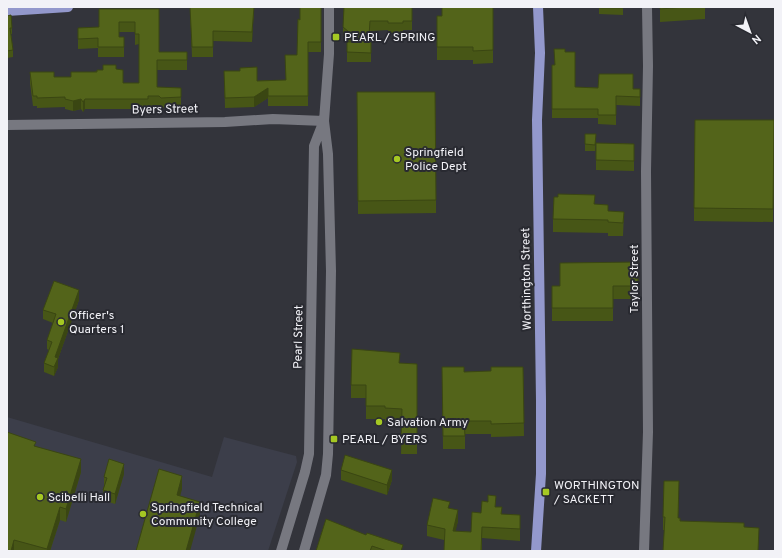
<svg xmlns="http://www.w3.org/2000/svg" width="782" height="558" font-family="Overpass,sans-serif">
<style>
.built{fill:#3c3e4a}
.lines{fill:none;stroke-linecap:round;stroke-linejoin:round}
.minor{stroke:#777880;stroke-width:10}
.major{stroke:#9398cc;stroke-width:10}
.wall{fill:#475616}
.shaded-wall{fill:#3a4612}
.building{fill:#53641a;stroke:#3a4612}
.poi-dot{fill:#a5c823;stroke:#292a31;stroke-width:1.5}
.labels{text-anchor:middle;stroke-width:4;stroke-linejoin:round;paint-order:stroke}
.poi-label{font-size:12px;fill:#f2f2f7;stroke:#292a31;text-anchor:start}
.street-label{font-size:12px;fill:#f2f2f7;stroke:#292a31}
</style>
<rect width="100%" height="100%" fill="#33343b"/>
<path class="built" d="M7 417 212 477 224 437 296 456 297 462 268 551H7Z"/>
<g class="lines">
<path class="minor" d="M7 125 225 122 273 119 324 121
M281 551 305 472 309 454 314 146 323 123
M304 551 326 475 328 454 331 271 328 154 324 121 329 54V7
M644 551 648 432 646 171 648 66 647 7"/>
<path class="major" d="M7 11 68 7
M536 551 541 474V400L537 120 540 53 538 7"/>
</g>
<path class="wall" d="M190 7H254L252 42 213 41V57H192Z
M321 7V52H308V106H268V98L254 107 225 108 224 71 257 81 286 80 297 55 300 20Z
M412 7V30H403V33H388V30L370 31V36H371V62H347V42H350L343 36V27Z
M493 7V63L473 64V60H437V16H442Z
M599 7H623V15L599 14Z
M660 7H705V19L660 22Z
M159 9V52H187V70H157V87L181 88V107L161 108 159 106H148V109H85L83 112 81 109 73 111 65 109V107L37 108V106H33L30 83V72L54 77H71L103 70 116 69 123 83H139V44L135 45V32H119V37H124V57H98V48L78 49V28L99 27Z
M7 16 12 28V34H11L13 50V57L7 58Z
M565 52 575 87 640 89V106L616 105V125L598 124V118H552V65H554Z
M357 92 436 200V213L358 214Z
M774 120 773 222 694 221V208Z
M585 134H596L595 151H585Z
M596 143 634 144V171L596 170Z
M595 204 608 211 624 212 623 236H608V233L553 232V219Z
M638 262V299H613V321H552V286H560Z
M79 300 58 359V367L54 376 44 372V363L49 350 47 349V340L53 323 43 319V310Z
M400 363 417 364V454H401L402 422 385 421V419H366V398H351V385Z
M442 367 464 372 491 371 523 367 524 436 491 437V434H465V449H443Z
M7 432 36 447 81 472 66 522 60 520 50 551H7Z
M341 470 392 480 387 495 341 480Z
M124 474 115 504 103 500V490L104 487V477Z
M679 494 678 518 680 521 744 527 759 541 663 530V517Z
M496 507 502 514 520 526V541L482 538V551H444V540L427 536V525L450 508 458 521 455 531 471 532 481 513Z
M326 519 403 551H316Z"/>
<path class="shaded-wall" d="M254 7 252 42V32Z
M268 88V98L254 107V97Z
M81 99V109L73 111V101Z
M85 99V109L83 112V102Z
M79 290V300L58 359V367L54 376 55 357Z
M81 459V472L66 522V509Z
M124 464V474L115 504V494Z
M392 470V480L387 495V485Z
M182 476V489L177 508V495Z
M200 502V515L190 551H186Z
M60 507V520L50 551H47V549Z
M458 510V521L453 543V531Z
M14 540V551H11Z"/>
<path class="building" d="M190 7H254L252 32 213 31V47H192Z
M300 7H321V42H308V96H268V88L254 97 225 98 224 71H240V68L257 67V81L286 80 285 55H297L298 19 300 20Z
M344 7H412V21H403V23H388V21H370L369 36H371V53L347 52V42H361L343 27Z
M442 7H493V50L473 51V47H437V16H442Z
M599 7H623V8H599Z
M660 7H685L660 9Z
M99 9H159V52H187V60H157V87L181 88V97L161 98 159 96H148V99H85L83 102 81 99 73 101 65 99V97L37 98V96H33L30 72H54V77H71V72H97V70H103V65H116V69L123 70V83H139V34H135V22H119V37H124V47H98V38L78 39V28L99 27Z
M11 15 12 28H10L13 50 7 51V16Z
M554 49H565V52H575V87L598 88 599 74H633V89H640V97L616 96V115H598V109H552V65H555Z
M357 92H435L436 200 358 201Z
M695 120H774L773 209 694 208Z
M585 134H596L595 145 585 144Z
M596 143 634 144V161L596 160Z
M558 194 595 195 594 204 608 205V211L624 212 623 223 608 222V220L553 219 554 197H558Z
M638 262V286H613V308H552V286H560V263Z
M54 281 79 290 55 357 58 358 54 367 44 363 52 342 47 340 56 314 43 310Z
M352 349 400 353 399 363 417 364V441H401L402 409 385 408V406H366V385H351Z
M442 367H464V372L491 371V367H523L524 423 491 424V421H464L465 436H443Z
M7 432 36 442 34 446 81 459 66 509 60 507 47 549 14 540 11 551 7 550Z
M345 455 392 470 387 485 341 470Z
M109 459 124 464 115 494 103 490 107 478 104 477Z
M159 469 182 476 177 495 200 502 186 551H136Z
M664 481H679L678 518H680V521L744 523V527L759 528 758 551H663L665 517H663Z
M488 495 496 496 495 507H502L501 514 520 515V529L482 527 481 551H444L445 529 427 525 433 498 450 502 448 508 458 510 453 531 471 532 472 512 481 513 482 501 488 502Z
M326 519 366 535 367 533 403 545 401 551H387L372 546 370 551H316Z"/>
<g class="poi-dot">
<rect x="332" y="33" width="8" height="8" rx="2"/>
<circle cx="397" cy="159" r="4"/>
<circle cx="61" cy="322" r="4"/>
<circle cx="379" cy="422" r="4"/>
<rect x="330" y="435" width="8" height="8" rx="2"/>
<rect x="542" y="488" width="8" height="8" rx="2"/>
<circle cx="40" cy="497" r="4"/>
<circle cx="143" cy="514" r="4"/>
</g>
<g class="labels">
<g class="poi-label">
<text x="344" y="41">PEARL / SPRING</text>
<text x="405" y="156">Springfield<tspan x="405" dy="14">Police Dept</tspan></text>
<text x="69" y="319">Officer's<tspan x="69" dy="14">Quarters 1</tspan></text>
<text x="387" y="426">Salvation Army</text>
<text x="342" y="443">PEARL / BYERS</text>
<text x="554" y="489">WORTHINGTON<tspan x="554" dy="14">/ SACKETT</tspan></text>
<text x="48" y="501">Scibelli Hall</text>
<text x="151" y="511">Springfield Technical<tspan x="151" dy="14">Community College</tspan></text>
</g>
<g class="street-label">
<text transform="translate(165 109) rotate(-1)" y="4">Byers Street</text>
<text transform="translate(526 279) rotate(-91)" y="4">Worthington Street</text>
<text transform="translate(634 279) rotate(-90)" y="4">Taylor Street</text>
<text transform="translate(298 337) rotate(-89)" y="4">Pearl Street</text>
</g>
</g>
<rect width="782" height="558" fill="none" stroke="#f2f2f7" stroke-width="16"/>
<g transform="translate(750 32) rotate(139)" stroke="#292a31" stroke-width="3" paint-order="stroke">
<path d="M0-3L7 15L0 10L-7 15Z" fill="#f2f2f7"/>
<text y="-6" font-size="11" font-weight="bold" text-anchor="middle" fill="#f2f2f7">N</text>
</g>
</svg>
